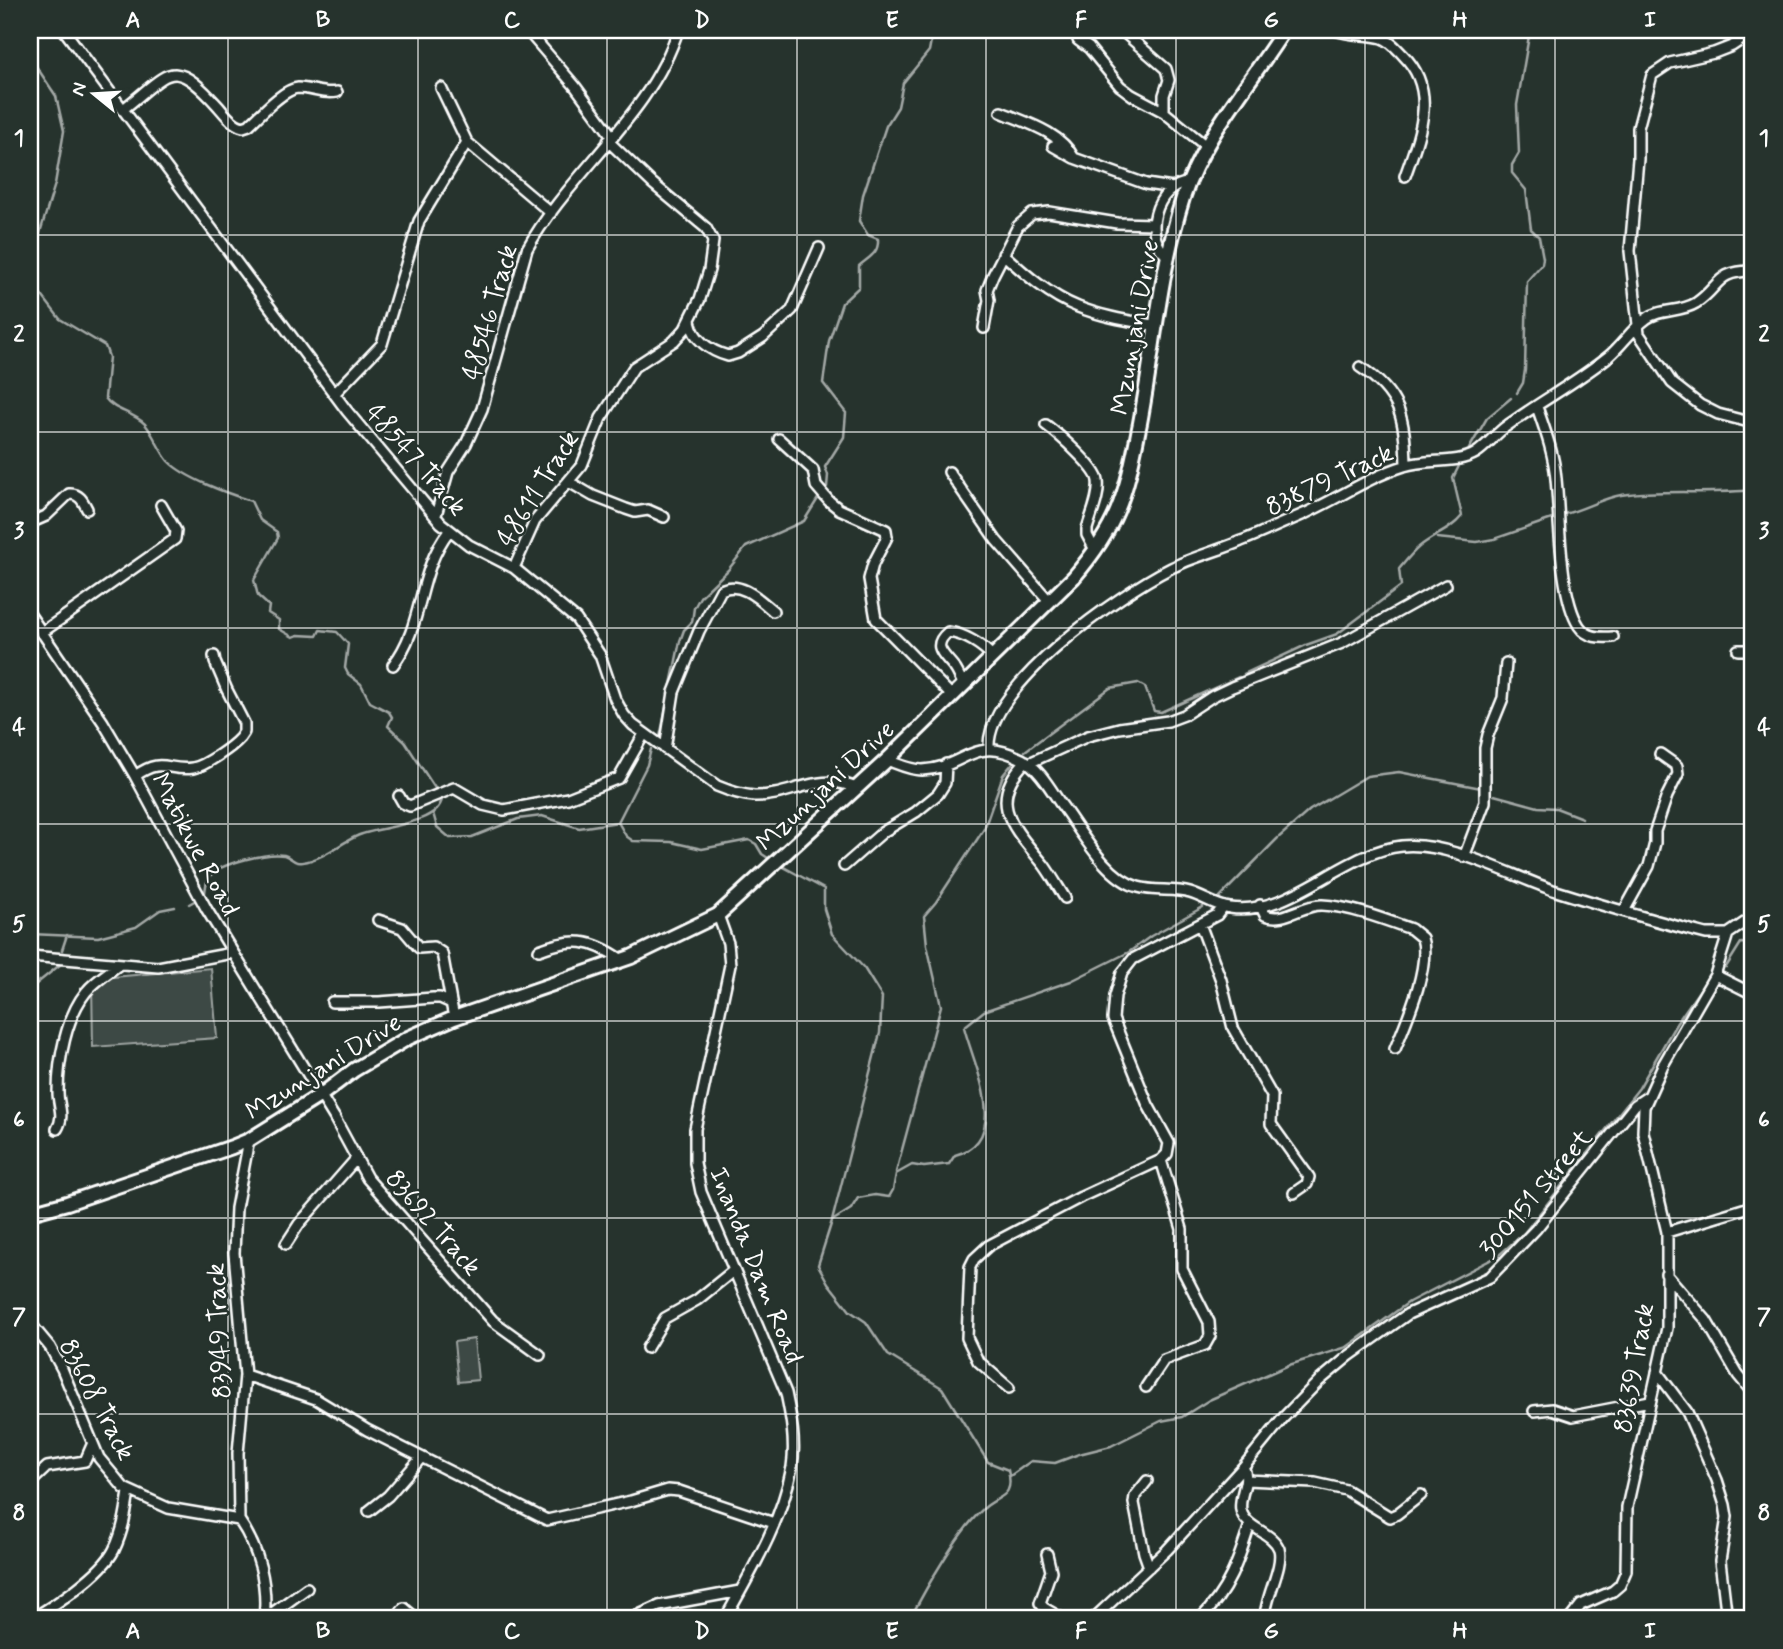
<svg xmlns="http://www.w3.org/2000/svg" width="1783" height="1649" font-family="Mynerve,sans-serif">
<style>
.grass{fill:#3e4944;stroke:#9ea4a2;stroke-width:2}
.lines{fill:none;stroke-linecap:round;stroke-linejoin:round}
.stream{stroke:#a4a9a7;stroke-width:2.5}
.minor-casing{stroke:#fff;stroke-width:14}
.major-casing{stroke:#fff;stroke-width:18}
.minor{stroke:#26332d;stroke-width:9}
.major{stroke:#26332d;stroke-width:12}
.grid{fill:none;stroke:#fff;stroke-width:2;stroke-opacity:0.55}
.labels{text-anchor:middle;stroke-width:5;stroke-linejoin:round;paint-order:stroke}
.street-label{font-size:26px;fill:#fff;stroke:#26332d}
.neatline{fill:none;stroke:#fff;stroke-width:2.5}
.grid-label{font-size:23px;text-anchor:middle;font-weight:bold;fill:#fff}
</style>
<rect width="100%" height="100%" fill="#26332d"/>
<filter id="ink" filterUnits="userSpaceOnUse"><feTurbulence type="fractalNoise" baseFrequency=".0143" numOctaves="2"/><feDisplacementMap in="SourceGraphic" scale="14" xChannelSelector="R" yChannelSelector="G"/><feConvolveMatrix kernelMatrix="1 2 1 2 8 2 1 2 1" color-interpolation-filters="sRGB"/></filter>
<g filter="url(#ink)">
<path class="grass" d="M211 968 217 1038 93 1047 92 979Z
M474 1339 478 1380 458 1382 454 1342Z"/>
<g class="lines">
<path class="stream" d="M30 57 56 96 64 131 55 184 30 265
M30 272 33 284 60 319 105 346 109 357 105 398C114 411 133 412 145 424 154 435 159 450 168 461 184 478 229 494 251 501L260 520 277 532 278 538 254 580 258 596 269 606 268 613 279 620V629L293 637 298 635 317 636 320 630 337 632 348 644 345 668 348 674 361 684 370 702 389 712 392 717 388 726 405 742 442 799C438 825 376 827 357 836 339 844 323 859 303 862 294 864 291 857 284 855 269 852 222 863 212 874 206 880 206 885 205 893L203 895
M1517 393 1523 383 1525 370 1527 281 1542 264 1543 258 1539 237 1531 229 1526 190 1512 173V165L1519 153 1517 105 1530 30
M1469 449 1487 418 1511 398
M823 489 827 487 828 475 825 467 844 437 846 413 823 383 829 341 842 303 859 287V266C869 257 879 254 878 239L868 235 859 221 863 195 886 126 898 107 903 83 929 51 933 30
M1564 514C1583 510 1602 498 1621 495 1665 489 1709 495 1753 490
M1437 538 1477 542 1494 539 1552 519
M1244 674 1306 645 1337 634 1401 586 1399 569C1405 562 1412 553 1419 547 1433 535 1450 531 1462 516L1453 478 1460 464
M660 737 680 641 684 630 692 622 694 608 700 597 728 570 746 547 804 521 819 497
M1025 751 1110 688 1138 683 1145 687 1154 711 1161 712 1239 677
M1494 795 1538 807 1556 808 1582 818
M433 813 437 827 450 838 472 837 518 819 542 816 579 828 618 822 626 836 633 841 671 842 702 849 749 840 756 844 762 854 771 860
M618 822 647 765 651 749
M780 865 824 889V909L832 934 864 968 882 997 880 1033 832 1221
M1220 897 1277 839 1310 810 1367 776 1399 772 1481 788
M189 904 198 899
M30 934 98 937 136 927 160 910 175 907
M62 950 67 935
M1726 967 1741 943 1753 944
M30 989 61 964
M896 1172 941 1006 927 945 924 916 936 902 984 829 1003 775 1016 759
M1010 1476 1031 1461 1055 1463 1079 1454 1111 1446 1161 1421 1182 1417 1209 1400 1289 1365 1347 1347 1409 1302 1498 1256 1524 1233 1639 1088 1676 1024 1706 981
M910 1619C926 1588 957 1533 982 1510 998 1494 1015 1500 1008 1470L988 1462 942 1388 888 1355 866 1322 850 1311 828 1283 818 1265 832 1221 851 1209 858 1198 875 1195 889 1197 893 1190 896 1174 912 1165 924 1167 949 1164 955 1155C1013 1140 973 1064 964 1027L984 1011 1071 981 1129 952 1151 936 1203 907"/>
<g class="minor-casing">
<path id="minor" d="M64 30 347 411 441 523 469 545 514 568 576 619 600 655 615 699 624 715 633 725 717 786C729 791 741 795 754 796 792 797 817 771 856 788
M527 30 575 86 612 136
M1128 30 1127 35 1166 69 1169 80 1164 95V112
M1335 30C1351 36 1367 34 1382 38 1391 41 1397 49 1403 55 1439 91 1419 136 1405 176
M1753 32 1732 46 1714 53 1670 63 1652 75 1638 128V159L1630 251 1639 334 1672 383 1700 405 1718 414 1753 423
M1078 40 1089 48 1120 86 1132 95 1164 112 1207 147
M441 88 467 142 551 213
M122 110C170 73 171 54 218 106 225 114 232 124 243 127L249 125C260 115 283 89 298 88 312 88 323 95 337 92
M1001 112C1027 123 1060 132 1074 158L1146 184 1173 188
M1053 146 1074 158
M1003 254C1025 274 1050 296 1078 307 1103 317 1130 321 1157 326
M1169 257C1141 239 1155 184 1189 183
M690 321C694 340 710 351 728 356L738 353 763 337 792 310 819 248
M984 328 989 300 987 290 993 275 1018 226 1032 214 1049 212 1117 223 1154 224
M1360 367C1401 394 1405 419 1406 465
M335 393 382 344 419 221 467 142
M1537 407C1545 430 1554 454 1556 479 1560 517 1559 595 1579 626 1587 638 1601 638 1613 637
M1046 425C1058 434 1097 468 1098 481 1100 496 1091 515 1087 529V535L1095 550
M779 439 813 470 816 486 829 501 839 509 886 530 887 537 873 564 869 579 876 619 952 696
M949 472 996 540 1050 602
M569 482 593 496 626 509 635 512 648 510 664 517
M436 515 448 472 466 444 482 409 527 249C569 173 652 114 678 30
M30 523 46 516 69 494C79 493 83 501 87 509
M514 568 535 521 582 465 601 418 634 367 674 341 685 329 700 299 709 270 713 241 706 228 652 183 608 141
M30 615 103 722 135 776 207 910 334 1117 367 1178 493 1321 540 1355
M41 633 175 539 176 531 161 505
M1738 650H1753
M393 665C425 624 416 574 449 531
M964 685C961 680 959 675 956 670 947 656 929 648 948 632 965 634 982 645 993 657
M989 748C986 686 1121 593 1171 568 1193 557 1218 551 1241 541 1262 533 1283 523 1304 514 1337 499 1369 477 1404 466 1427 458 1456 465 1476 453 1488 445 1496 433 1508 425 1541 401 1577 382 1609 356 1622 345 1632 329 1646 319 1660 308 1680 313 1696 303 1721 286 1715 271 1753 271
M665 749 674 692 699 631 721 590C740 580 759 599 773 611
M887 760C898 764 910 770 922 770 966 768 972 734 1022 759 1038 767 1050 788 1060 803 1080 829 1105 878 1138 887 1155 892 1173 888 1190 893 1204 897 1215 906 1230 908 1290 917 1342 852 1402 846 1447 841 1510 875 1553 890 1604 906 1655 921 1706 934H1728L1753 917
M1026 761C985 803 1015 829 1044 865 1052 876 1058 887 1065 898
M1029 763 1088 736 1119 728 1168 721 1184 715 1213 696 1232 687 1342 643 1446 585
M135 776C163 756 167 772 193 768 205 766 232 747 240 738L244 732V723L227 690 215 662 214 656
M399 796 403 803 410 806 454 788 483 805 504 810 568 798 619 778 644 734
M1464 857 1485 802V748L1488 735 1503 698 1506 663
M844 866 883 832 916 812 938 794 945 783 946 764
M1260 905 1265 915C1285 923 1302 904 1322 905 1349 906 1386 920 1411 929L1422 938C1431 966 1406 1022 1395 1049
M1624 911 1649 866 1655 843V831L1667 796 1678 774 1677 766 1660 754
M718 915 728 943 730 965 695 1129V1163L701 1192 786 1393C791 1417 796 1442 792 1467 782 1521 751 1572 725 1619
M378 920 402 928 419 948 433 947 442 953 454 1018
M1200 924 1221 980 1233 1028 1272 1096 1271 1124 1309 1177 1307 1184 1294 1193
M539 950C572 937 592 939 622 960
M30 956 158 967 232 953
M1715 975 1753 994
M332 1002H379L433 998H440L451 1003
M57 1129C65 1116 58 1106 58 1092 58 1061 66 1017 86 992 95 981 108 973 120 964
M1667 1232 1753 1206
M286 1244 299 1224 355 1160
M1666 1274 1706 1320 1738 1375 1753 1393
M30 1323 50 1347 62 1369 99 1458 124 1488 168 1508 239 1520C259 1549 268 1585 264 1619
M647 1348 665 1318 697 1300 733 1271
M1657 1372 1687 1412 1717 1480 1725 1505 1727 1517 1720 1561 1727 1619
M245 1375 316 1399 367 1430 547 1520 631 1501 668 1490 679 1491 774 1523
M1146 1387 1164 1360 1205 1345 1210 1336 1209 1322 1182 1269V1229L1161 1160
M1009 1388 978 1361 967 1338 970 1267 974 1259 988 1246 1081 1197 1161 1160 1167 1154 1169 1143 1148 1105 1113 1019 1115 996 1122 973 1133 959 1217 915 1223 907
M1534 1411 1552 1409 1573 1416 1650 1401
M1243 1467C1251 1481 1238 1495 1241 1510 1245 1529 1272 1531 1279 1549 1284 1567 1264 1599 1265 1619
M1246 1480 1315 1483 1346 1490 1390 1517 1397 1514 1421 1495
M1147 1481 1135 1496 1134 1503 1144 1553 1149 1567
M30 1483 47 1467 85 1461 92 1445
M369 1511 388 1496 421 1458
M239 1520 238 1453 245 1375 234 1253 236 1208 249 1140
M1047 1554 1051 1571 1040 1603 1044 1608 1063 1619
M265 1615 274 1612 307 1588
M31 1619C55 1605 102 1574 114 1550 123 1532 126 1512 129 1492
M395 1619 404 1608 417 1619
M630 1619 659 1606 740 1591
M1093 1619 1167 1550 1243 1467 1284 1417 1319 1381 1349 1356 1408 1314 1490 1277 1536 1229 1635 1105 1647 1097
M1200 1619C1228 1592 1239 1560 1250 1524
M1570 1619 1581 1605 1613 1591 1620 1585 1626 1571 1627 1507 1667 1328V1232L1643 1132 1644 1107 1663 1065 1715 975 1728 934"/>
</g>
<g class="major-casing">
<path id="major" d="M30 1213 67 1203 232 1147 249 1140 321 1095 354 1070 408 1038 454 1018 631 957 718 915 887 760 1074 577C1091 557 1107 535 1117 511 1129 483 1134 452 1140 423 1154 349 1160 270 1183 198 1204 135 1249 85 1284 30"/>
</g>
<use href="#minor" class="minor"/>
<use href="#major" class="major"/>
</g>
</g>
<path class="grid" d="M228 30V1619M418 30V1619M607 30V1619M797 30V1619M986 30V1619M1176 30V1619M1365 30V1619M1555 30V1619M30 235H1753M30 432H1753M30 628H1753M30 824H1753M30 1021H1753M30 1218H1753M30 1414H1753"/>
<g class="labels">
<g class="street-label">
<text transform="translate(489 312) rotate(-74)" y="9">48546 Track</text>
<text transform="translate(1134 327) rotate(-80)" y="9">Mzunjani Drive</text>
<text transform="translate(417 459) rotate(49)" y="9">48547 Track</text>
<text transform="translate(1329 479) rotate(-25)" y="9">83879 Track</text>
<text transform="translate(537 488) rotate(-58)" y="9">48611 Track</text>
<text transform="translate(825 785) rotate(-43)" y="9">Mzunjani Drive</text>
<text transform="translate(196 844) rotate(62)" y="9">Matikwe Road</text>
<text transform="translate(323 1066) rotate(-32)" y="9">Mzunjani Drive</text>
<text transform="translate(1535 1193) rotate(-50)" y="9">300151 Street</text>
<text transform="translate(434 1222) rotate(49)" y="9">83692 Track</text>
<text transform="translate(757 1265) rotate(68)" y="9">Inanda Dam Road</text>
<text transform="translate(218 1331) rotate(-93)" y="9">83949 Track</text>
<text transform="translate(1633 1368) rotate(-80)" y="9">83639 Track</text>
<text transform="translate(98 1399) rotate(62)" y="9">83608 Track</text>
</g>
</g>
<rect width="1783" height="1649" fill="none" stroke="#26332d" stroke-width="77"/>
<g transform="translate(94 94) rotate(288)" stroke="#26332d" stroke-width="5" paint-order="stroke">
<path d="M0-5L12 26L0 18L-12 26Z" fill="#ffffff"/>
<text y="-10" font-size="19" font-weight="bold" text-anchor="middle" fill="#ffffff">N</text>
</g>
<rect x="38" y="38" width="1706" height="1572" class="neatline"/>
<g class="grid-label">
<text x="133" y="27">A</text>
<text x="323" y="27">B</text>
<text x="512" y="27">C</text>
<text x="702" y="27">D</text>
<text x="892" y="27">E</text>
<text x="1081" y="27">F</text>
<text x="1271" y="27">G</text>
<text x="1460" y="27">H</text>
<text x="1650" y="27">I</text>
<text x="19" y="145">1</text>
<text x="1764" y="145">1</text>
<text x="19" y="341">2</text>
<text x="1764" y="341">2</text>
<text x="19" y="538">3</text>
<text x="1764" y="538">3</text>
<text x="19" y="734">4</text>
<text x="1764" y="734">4</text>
<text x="19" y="931">5</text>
<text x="1764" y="931">5</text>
<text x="19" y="1127">6</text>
<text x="1764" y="1127">6</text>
<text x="19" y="1324">7</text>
<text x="1764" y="1324">7</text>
<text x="19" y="1520">8</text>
<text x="1764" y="1520">8</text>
<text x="133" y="1638">A</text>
<text x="323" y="1638">B</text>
<text x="512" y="1638">C</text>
<text x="702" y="1638">D</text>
<text x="892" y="1638">E</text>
<text x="1081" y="1638">F</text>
<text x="1271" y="1638">G</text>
<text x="1460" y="1638">H</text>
<text x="1650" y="1638">I</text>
</g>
</svg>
